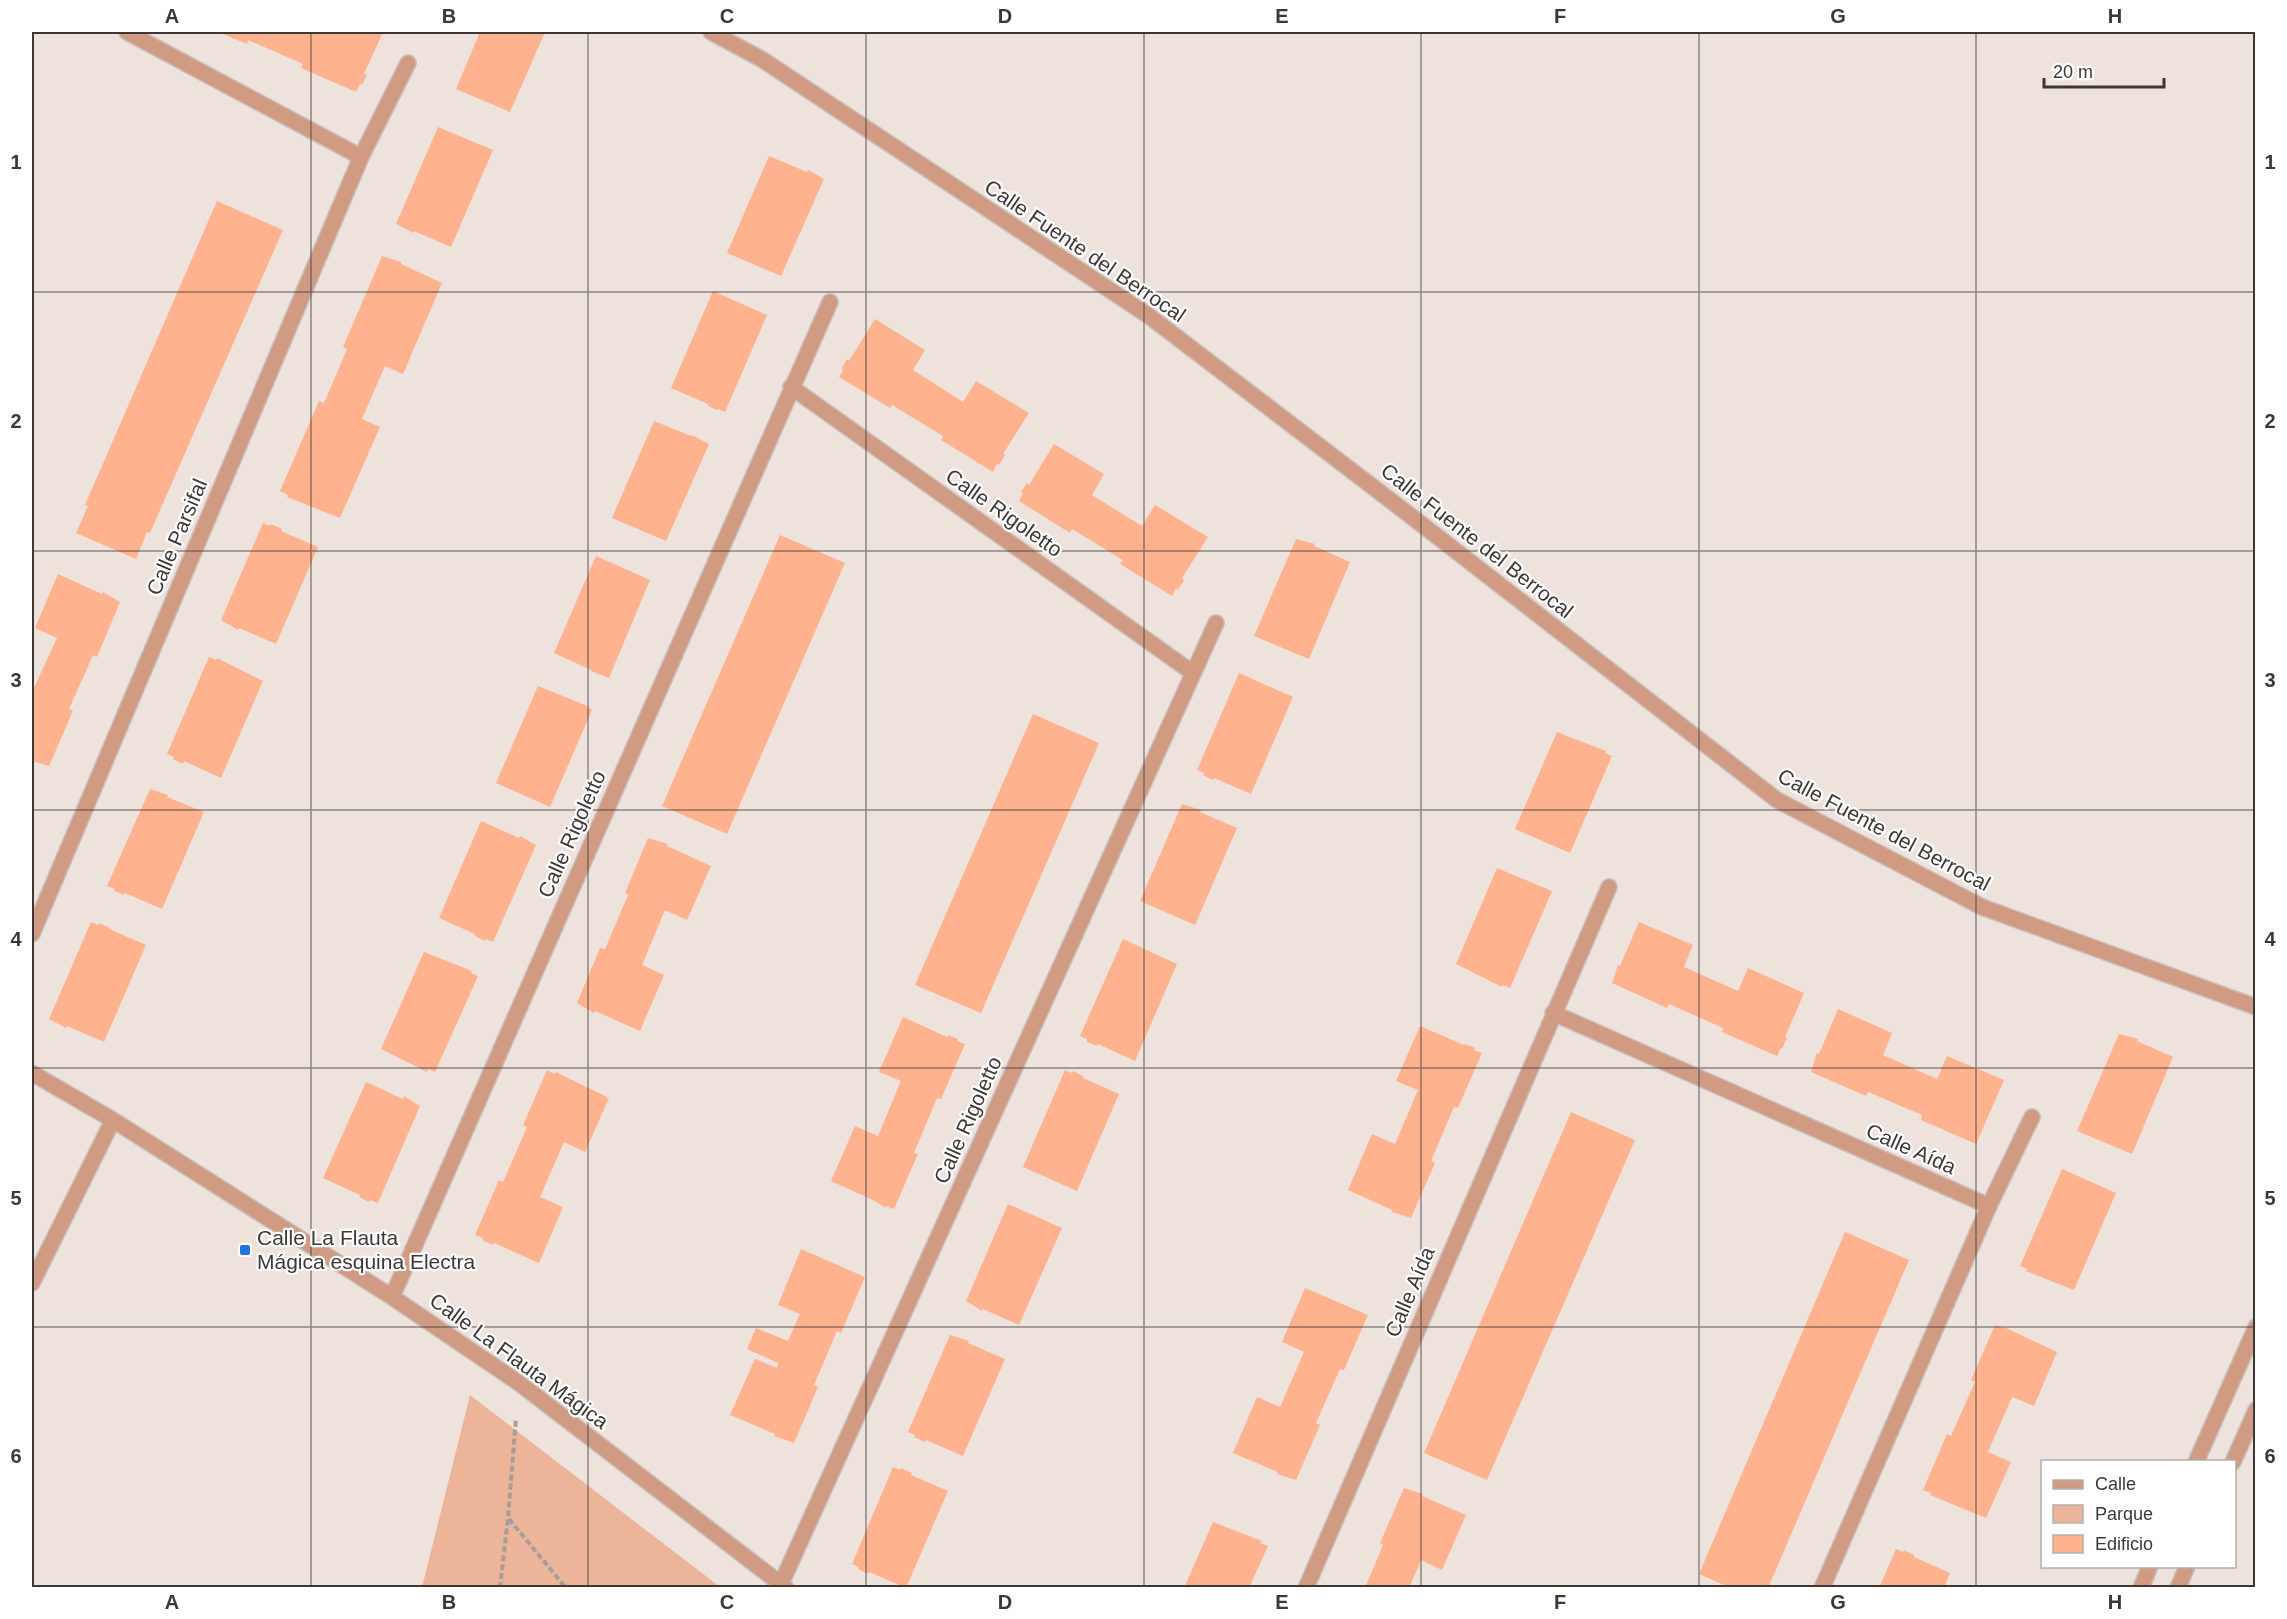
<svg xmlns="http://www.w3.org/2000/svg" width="2287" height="1619" font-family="Helvetica,sans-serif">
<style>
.green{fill:#ecb499}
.building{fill:#feb28d}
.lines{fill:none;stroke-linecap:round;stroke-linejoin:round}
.street-casing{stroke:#cbc0bc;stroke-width:18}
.path{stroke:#a79e9a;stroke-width:4;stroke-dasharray:6 3;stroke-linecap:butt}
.street{stroke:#d09b82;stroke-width:15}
.grid{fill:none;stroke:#3d3836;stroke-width:1.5;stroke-opacity:0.55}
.poi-dot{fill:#1f74de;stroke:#fff;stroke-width:2}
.labels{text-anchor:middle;stroke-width:4.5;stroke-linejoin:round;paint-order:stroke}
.street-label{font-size:21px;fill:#3d3836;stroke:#fff}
.poi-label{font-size:21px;fill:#3d3836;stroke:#fff;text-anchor:start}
.neatline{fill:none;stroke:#3d3836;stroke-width:2}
.grid-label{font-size:20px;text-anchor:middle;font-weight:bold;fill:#3d3836}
</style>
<rect width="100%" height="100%" fill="#eee2dd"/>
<path class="green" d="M470 1395 720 1587H422Z"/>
<path class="building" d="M218 32H383L364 74 367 75 362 85 360 84 356 92 301 68 303 64 248 40 247 44Z
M480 32H545L510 112 456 89Z
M438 127 493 150 451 247 414 231 413 233 396 224Z
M769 156 807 172 808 170 824 179 781 276 727 253Z
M217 201 283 230 150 533 147 532 136 559 76 533 88 506 85 505Z
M382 256 401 262V264L442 283 403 374 385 366 362 419 380 427 340 518 287 497 288 495 280 491 319 401 324 403 347 349 343 347Z
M713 291 767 315 725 412 718 409 717 410 708 406V404L671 388Z
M875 319 925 350 913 370 963 402 976 381 1029 413 1003 454 1005 455 999 465 997 464 993 472 941 440 943 436 892 405 890 408 839 377 843 370 842 368 847 359 849 361Z
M654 421 691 436 692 435 709 444 666 541 612 518Z
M1054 444 1104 474 1092 495 1142 526 1155 505 1208 537 1182 578 1184 580 1178 590 1176 588 1172 596 1120 564 1123 560 1072 529 1070 533 1019 501 1023 494 1021 492 1027 483 1029 485Z
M263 523 270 526 271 524 282 529 281 531 318 547 276 644 239 628 238 630 221 620Z
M780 535 845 563 727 834 662 806Z
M1296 539 1315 544 1314 546 1350 562 1309 659 1254 636Z
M596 556 650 580 609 678 591 671V670L554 653Z
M58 574 102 594 103 592 120 602 97 657 93 655 69 709 73 711 49 766 32 761V692L57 638 35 628Z
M209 657 216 660 217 658 263 681 221 778 184 761 183 764 173 759 174 757 167 754Z
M1239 673 1293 697 1251 794 1214 778 1213 780 1203 775 1204 773 1197 770Z
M538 686 585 705 592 710 550 807 496 783Z
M1033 714 1099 743 981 1013 915 985Z
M1557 732 1606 751 1605 753 1612 756 1570 853 1515 829Z
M150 789 168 795 167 797 204 812 162 909 125 893 124 895 114 891 115 889 107 886Z
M1182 804 1201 810 1200 812 1237 828 1195 925 1140 901Z
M481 821 519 838 520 836 536 845 493 942 486 939 485 941 475 936V934L439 918Z
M648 838 668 844 667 846 711 866 687 920 665 910 642 965 664 975 640 1031 595 1011 594 1013 577 1003 600 948 605 949 628 895 625 893Z
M1497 868 1552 891 1510 988 1503 985 1502 987 1456 964Z
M91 922 98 925 99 923 110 928 109 929 146 945 104 1042 67 1026 66 1028 49 1019Z
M1639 922 1693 945 1684 967 1738 991 1748 968 1804 993 1785 1037 1787 1038 1782 1049 1781 1048 1777 1056 1722 1032 1723 1028 1669 1004 1667 1008 1612 983 1618 965 1620 966Z
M1123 939 1177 964 1135 1061 1098 1044 1097 1046 1087 1042V1039L1080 1036Z
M424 952 472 971 471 973 478 976 435 1072 428 1069 427 1072 381 1049Z
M1838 1009 1892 1033 1883 1055 1937 1079 1947 1056 2004 1080 1976 1144 1921 1120 1922 1115 1868 1092 1866 1096 1811 1072 1817 1053 1819 1054Z
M903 1017 947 1037 948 1035 958 1039 957 1041 965 1044 941 1099 937 1098 914 1153 918 1154 894 1209 886 1206 885 1208 875 1201 831 1181 855 1126 878 1136 901 1081 879 1072Z
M1420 1026 1464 1045 1465 1044 1475 1048 1474 1050 1482 1053 1458 1108 1454 1107 1431 1161 1435 1163 1411 1218 1392 1212V1210L1348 1190 1372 1134 1395 1144 1418 1090 1396 1081Z
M2119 1034 2138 1039 2137 1041 2173 1057 2132 1154 2077 1131Z
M547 1070 555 1074 556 1072 609 1098 585 1152 564 1142 540 1197 563 1207 539 1263 494 1243 493 1245 482 1240 483 1238 475 1235 499 1180 503 1182 527 1127 523 1125Z
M1065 1070 1072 1073 1073 1071 1083 1076V1078L1119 1094 1077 1191 1023 1167Z
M366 1082 403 1099 404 1096 420 1106 378 1203 370 1200 369 1202 359 1197 360 1195 323 1178Z
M1571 1112 1635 1140 1487 1480 1424 1453Z
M2062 1169 2116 1193 2074 1290 2026 1271 2027 1269 2020 1266Z
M1008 1204 1062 1228 1019 1325 983 1309 982 1311 966 1301Z
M1845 1232 1909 1260 1768 1588H1731L1699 1574Z
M801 1249 865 1277 841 1333 837 1331 814 1385 818 1387 794 1443 774 1436 775 1434 730 1415 755 1359 777 1368 778 1363 747 1349 756 1328 788 1341 800 1314 778 1305Z
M1305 1288 1368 1315 1344 1370 1340 1369 1316 1423 1320 1425 1296 1480 1277 1474 1278 1472 1233 1453 1257 1397 1280 1407 1304 1352 1282 1342Z
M1995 1325 2003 1328 2004 1327 2057 1352 2034 1406 2012 1397 1988 1452 2011 1462 1986 1518 1930 1495 1931 1493 1923 1490 1947 1434 1951 1436 1975 1382 1971 1380Z
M950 1335 969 1341 968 1343 1005 1359 963 1456 926 1440 925 1442 914 1437 915 1435 908 1432Z
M893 1467 900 1470 901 1468 912 1473 911 1475 948 1491 906 1588 869 1572 868 1574 858 1569 859 1567 852 1564Z
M1404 1488 1423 1494 1422 1496 1466 1515 1442 1570 1421 1560 1409 1588H1365L1383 1545 1380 1543Z
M1213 1522 1262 1541 1260 1543 1268 1546 1249 1588H1184Z
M1896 1549 1903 1552 1904 1550 1914 1555V1557L1950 1573 1944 1588H1879Z"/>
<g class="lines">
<g class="street-casing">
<path id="street" d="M127 32 361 157
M711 32 763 60 1149 316 1407 513 1777 800 1982 907 2256 1007
M791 387 1193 673
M32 934 361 157 408 63
M1553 1013 1989 1206
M32 1073 113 1120 392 1297 519 1383 786 1588
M32 1283 113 1120
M392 1297 830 302
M2196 1462 2256 1327
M2233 1462 2256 1410
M781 1584 1216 623
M1306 1588 1609 887
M1822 1588 1989 1206 2032 1117
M2141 1588 2150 1566
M2178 1588 2187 1566"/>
</g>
<path class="path" d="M509 1519 566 1588
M500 1588 508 1518 516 1418"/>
<use href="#street" class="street"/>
</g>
<path class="grid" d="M311 32V1588M588 32V1588M866 32V1588M1144 32V1588M1421 32V1588M1699 32V1588M1976 32V1588M32 292H2256M32 551H2256M32 810H2256M32 1068H2256M32 1327H2256"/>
<rect class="poi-dot" x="239" y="1244" width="12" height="12" rx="3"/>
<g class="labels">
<g class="street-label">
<text transform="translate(1085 251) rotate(34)" y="7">Calle Fuente del Berrocal</text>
<text transform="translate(1004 513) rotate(35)" y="7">Calle Rigoletto</text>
<text transform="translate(177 537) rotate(-67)" y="7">Calle Parsifal</text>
<text transform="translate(1477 541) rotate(38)" y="7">Calle Fuente del Berrocal</text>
<text transform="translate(1884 830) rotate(28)" y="7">Calle Fuente del Berrocal</text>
<text transform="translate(572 834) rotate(-66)" y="7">Calle Rigoletto</text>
<text transform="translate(968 1120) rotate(-66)" y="7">Calle Rigoletto</text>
<text transform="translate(1911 1149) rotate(24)" y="7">Calle Aída</text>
<text transform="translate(1410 1292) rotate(-67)" y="7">Calle Aída</text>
<text transform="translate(519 1361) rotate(36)" y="7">Calle La Flauta Mágica</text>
</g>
<g class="poi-label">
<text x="257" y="1245">Calle La Flauta<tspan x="257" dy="24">Mágica esquina Electra</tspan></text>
</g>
</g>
<rect width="2287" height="1619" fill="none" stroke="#ffffff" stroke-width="66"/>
<rect x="2041" y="1460" width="195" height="108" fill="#ffffff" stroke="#b1afaf" stroke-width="1.5"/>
<rect x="2053" y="1480" width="30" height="9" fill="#d09b82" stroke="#b1afaf" stroke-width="1.5"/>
<text x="2095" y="1490" font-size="18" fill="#3d3836">Calle</text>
<rect x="2053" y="1505" width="30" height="18" fill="#ecb499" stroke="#b1afaf" stroke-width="1.5"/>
<text x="2095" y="1520" font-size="18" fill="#3d3836">Parque</text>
<rect x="2053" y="1535" width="30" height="18" fill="#feb28d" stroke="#b1afaf" stroke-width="1.5"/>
<text x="2095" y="1550" font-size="18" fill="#3d3836">Edificio</text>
<path d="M2044 78v9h120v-9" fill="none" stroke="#3d3836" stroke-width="3"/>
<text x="2053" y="78" font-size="18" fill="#3d3836" stroke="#ffffff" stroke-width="4.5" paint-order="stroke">20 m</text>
<rect x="33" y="33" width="2221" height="1553" class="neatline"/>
<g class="grid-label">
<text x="172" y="23">A</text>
<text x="449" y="23">B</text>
<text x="727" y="23">C</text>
<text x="1005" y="23">D</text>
<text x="1282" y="23">E</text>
<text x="1560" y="23">F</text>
<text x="1838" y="23">G</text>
<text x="2115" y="23">H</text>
<text x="16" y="169">1</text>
<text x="2270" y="169">1</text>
<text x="16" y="428">2</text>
<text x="2270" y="428">2</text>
<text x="16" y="687">3</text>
<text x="2270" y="687">3</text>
<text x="16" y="946">4</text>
<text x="2270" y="946">4</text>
<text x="16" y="1205">5</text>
<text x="2270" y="1205">5</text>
<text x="16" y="1463">6</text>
<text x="2270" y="1463">6</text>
<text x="172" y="1609">A</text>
<text x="449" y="1609">B</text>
<text x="727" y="1609">C</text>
<text x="1005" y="1609">D</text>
<text x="1282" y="1609">E</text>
<text x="1560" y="1609">F</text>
<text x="1838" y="1609">G</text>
<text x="2115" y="1609">H</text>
</g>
</svg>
